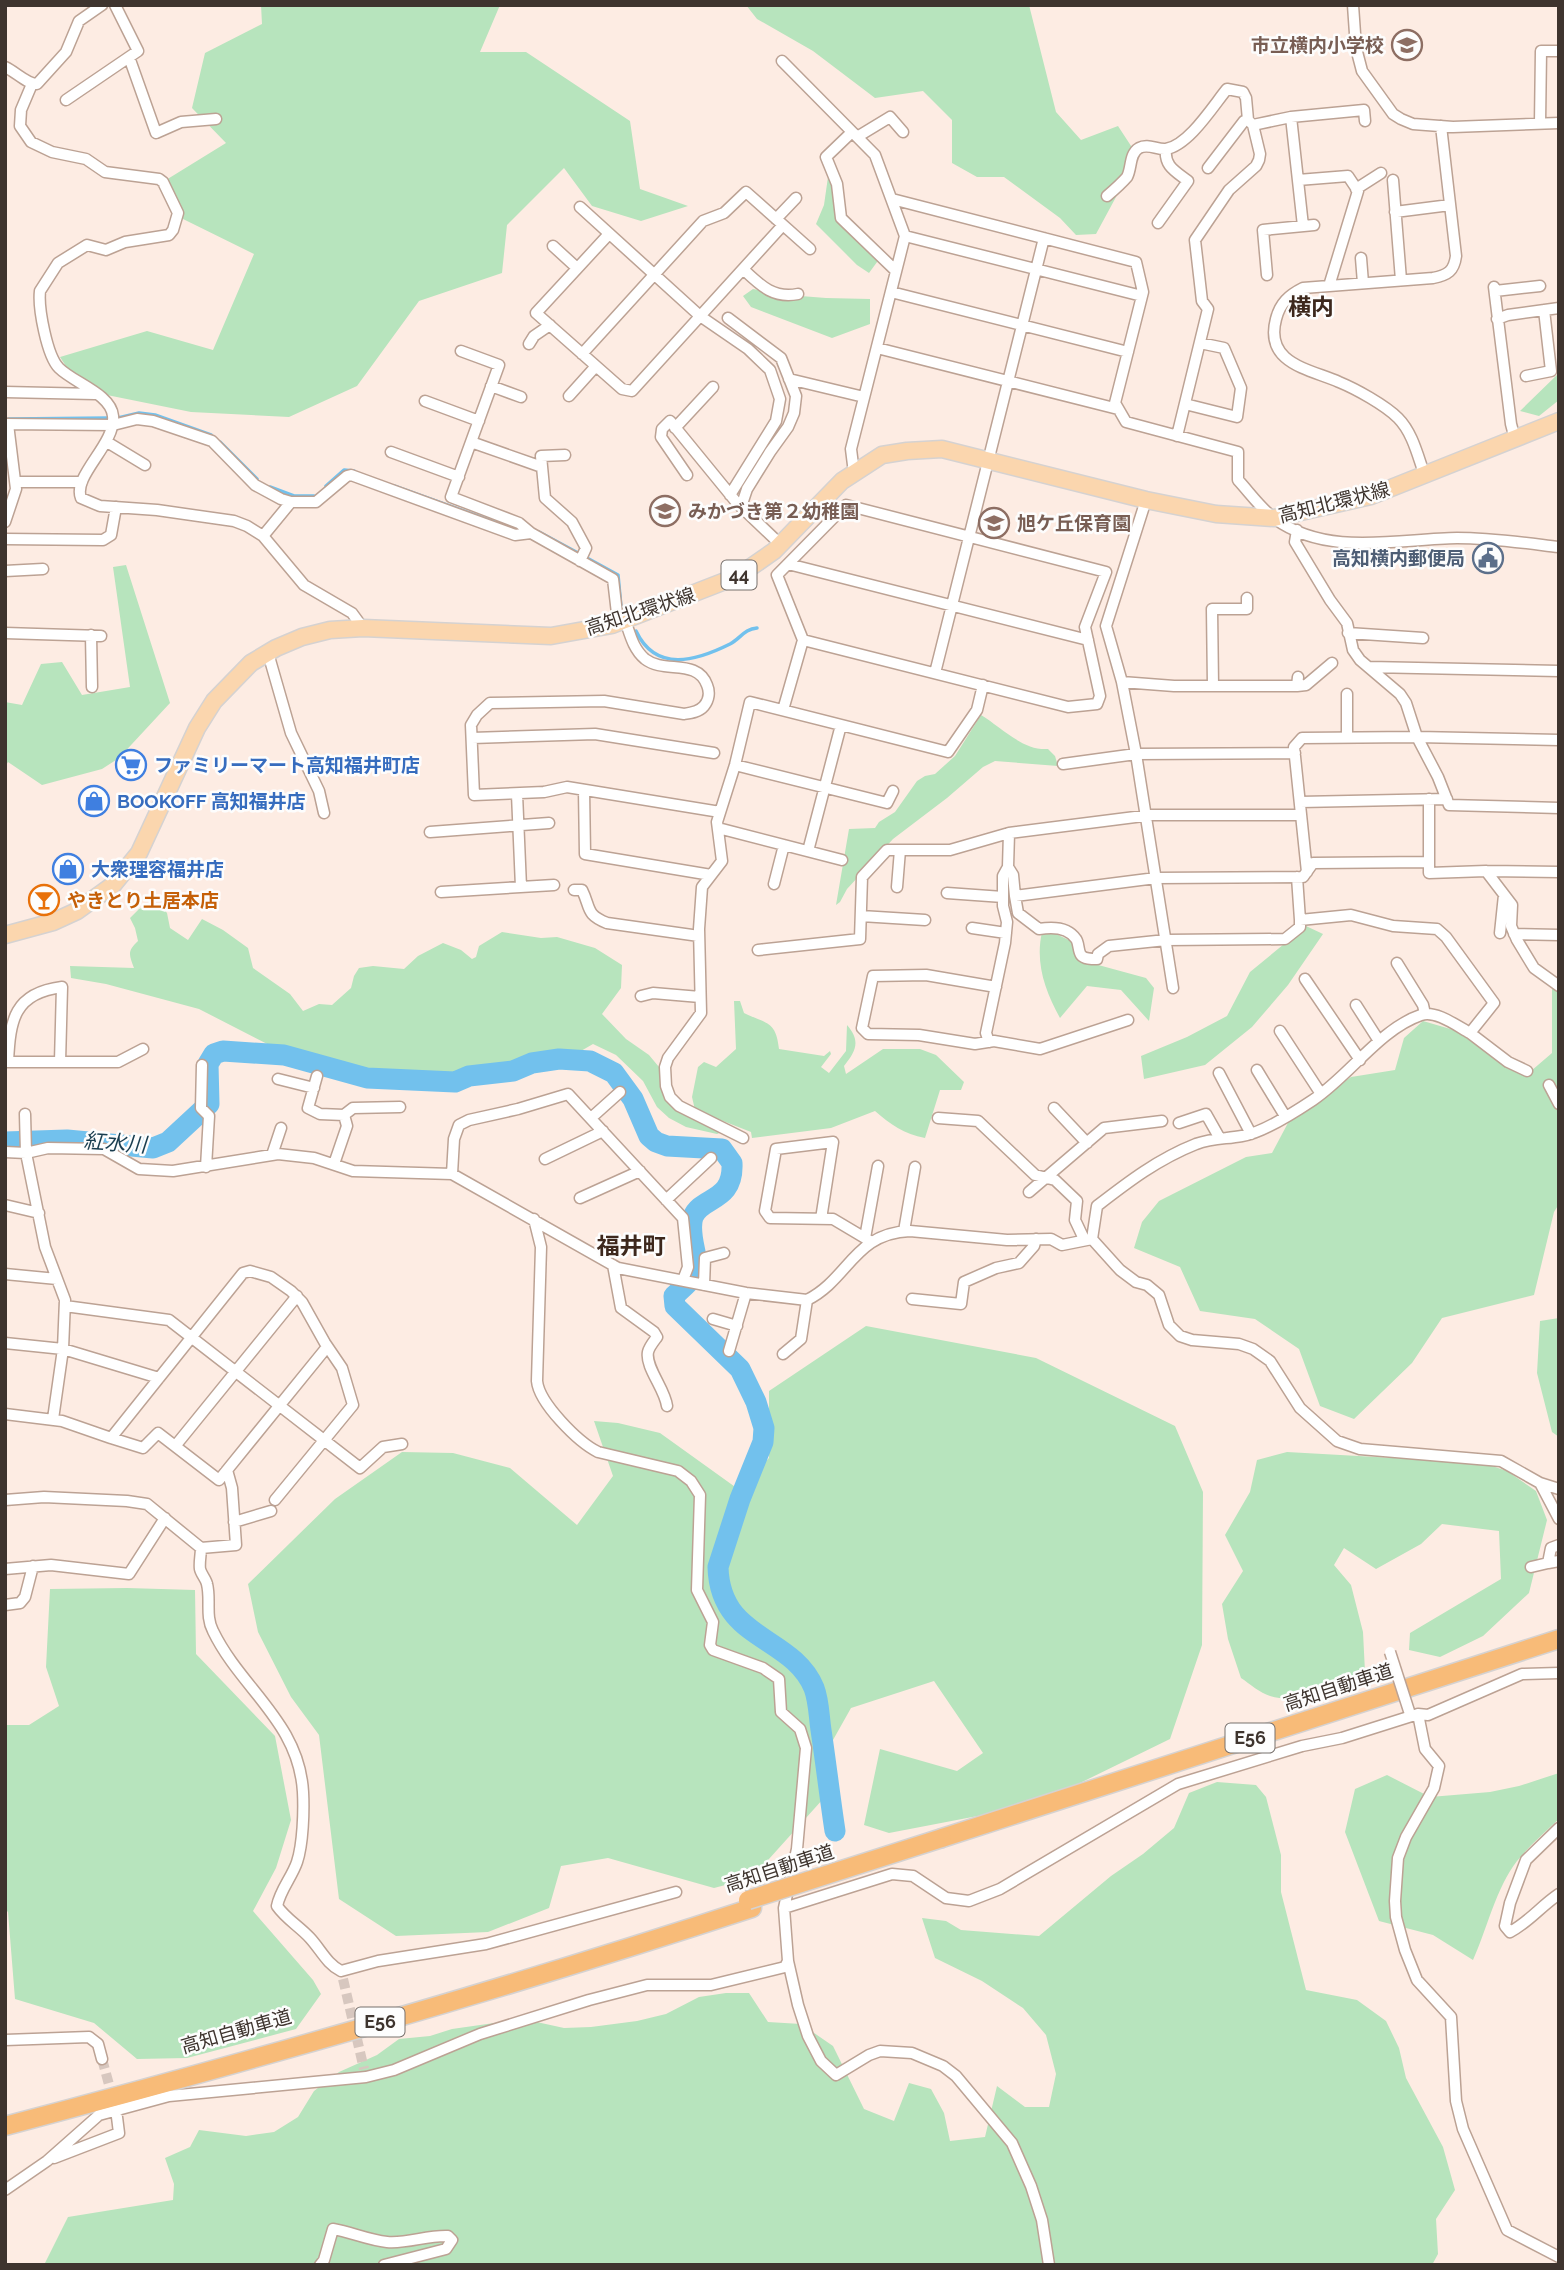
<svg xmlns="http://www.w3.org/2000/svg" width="1564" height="2270" font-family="Raleway,'Noto Sans JP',sans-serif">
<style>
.green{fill:#b7e4bd}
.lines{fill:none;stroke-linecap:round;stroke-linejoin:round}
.stream{stroke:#72c1ed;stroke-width:3.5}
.river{stroke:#72c1ed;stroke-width:21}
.street-tunnel{stroke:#d7c7bf;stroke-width:10;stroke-dasharray:10 5;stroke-linecap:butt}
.street-casing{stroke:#bca294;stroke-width:13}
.primary-casing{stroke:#d5d2d1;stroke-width:19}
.highway-casing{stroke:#d5d2d1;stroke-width:21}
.street{stroke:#fff;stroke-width:10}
.primary{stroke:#fbd6ae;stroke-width:16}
.highway{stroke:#f8bb78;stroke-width:18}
.street-bridge-casing{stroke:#bca294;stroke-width:13;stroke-linecap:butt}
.highway-bridge-casing{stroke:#d5d2d1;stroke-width:21;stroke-linecap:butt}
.street-bridge{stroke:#fff;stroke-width:10}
.highway-bridge{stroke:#f8bb78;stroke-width:18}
.labels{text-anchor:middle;stroke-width:5;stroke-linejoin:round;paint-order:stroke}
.shield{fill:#fdfdfd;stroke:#77706c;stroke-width:2}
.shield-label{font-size:18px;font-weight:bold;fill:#3e342e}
.education-label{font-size:19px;font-weight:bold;fill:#785e54;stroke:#fdfdfd;text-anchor:start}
.street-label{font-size:19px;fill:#3e342e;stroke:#fdfdfd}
.service-label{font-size:19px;font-weight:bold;fill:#4e5e75;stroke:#fdfdfd;text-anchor:end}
.shop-label{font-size:19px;font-weight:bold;fill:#366cbe;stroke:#fdfdfd;text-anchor:start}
.food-label{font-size:19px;font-weight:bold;fill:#c56008;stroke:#fdfdfd;text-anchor:start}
.water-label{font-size:21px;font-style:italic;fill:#193d4f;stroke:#fdfdfd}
.quarter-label{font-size:23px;font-weight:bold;fill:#3d281d;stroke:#fdfdfd}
</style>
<rect width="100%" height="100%" fill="#fdece3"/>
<path class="green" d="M261 5H500L480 52H526L630 121 640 189 688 206 641 221 592 206 564 168 507 225 502 273 419 301 357 386 289 417 191 412 102 394 71 374 60 357 147 331 213 350 254 254 181 218 166 180 226 143 192 108 205 53 262 24Z
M746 5H1029L1056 112 1081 140 1118 126 1135 152 1116 197 1096 234 1076 235 1060 218 1004 177H977L952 163V120L923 91 875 98 813 51 757 19Z
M829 170 850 230 880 258 869 273 857 265 816 224 824 205Z
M753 289 788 295 826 298 870 299V324L832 338 751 307 743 296Z
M1559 373V400L1539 416 1520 411Z
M126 565 170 703 119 758 102 769 42 785 8 762 5 767V702L22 705 41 664 62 662 82 695 130 687 113 567Z
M981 715C1001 727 1023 751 1048 749L1055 756 1058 766 995 761 983 767 947 798 893 839 847 889 840 902 836 905 849 829 875 828 879 822 895 812 917 781 925 776 935 774 955 756Z
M150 905 161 906 167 913 170 928 188 940 202 919 223 930 248 948 253 968 290 994 303 1011 319 1004 332 1005 351 988 354 976 359 968 373 966 404 969 418 956 443 943 461 950 472 959 476 957 479 946 502 932 541 938 557 937 595 948 622 965 621 988 602 1014 626 1039 649 1055 659 1067 664 1099 677 1110 724 1131 717 1134 686 1127 669 1118 657 1107 643 1081 616 1055 593 1044 574 1055H528L505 1069 456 1076 406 1078 367 1076 283 1052 199 1009 106 984 71 978 70 966 134 968C129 955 127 951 138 941L135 928 130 918 139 909Z
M1306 926 1323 934 1288 985 1252 1027 1205 1065 1144 1079 1141 1056 1187 1037 1227 1016 1250 972Z
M1042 932 1054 933 1075 943 1080 960 1146 978 1154 988 1149 1021 1121 990 1087 986 1060 1018C1045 991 1035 963 1042 932Z
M1552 976 1559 979V1204L1554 1212 1534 1295 1442 1318 1412 1363 1354 1419 1320 1406 1299 1349 1255 1319 1200 1311 1180 1267 1134 1248 1142 1222 1159 1201 1246 1157 1272 1153 1289 1121 1351 1077 1395 1070 1404 1038 1423 1021 1471 1035 1531 1071 1552 1053Z
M734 1001H740L744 1013C766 1024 776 1020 779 1049L824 1056 830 1051 831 1054 821 1067 829 1073 846 1051 847 1025C861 1041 856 1051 844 1066L846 1074 883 1049H920L936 1055 964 1082 961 1090H940L925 1138C904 1134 890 1124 875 1111L831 1128 752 1138 751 1132 695 1110 692 1097 698 1067 704 1062 716 1067 736 1049Z
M1559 1318V1437L1552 1432 1537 1373 1540 1321Z
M866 1326 1036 1358 1175 1426 1203 1492 1202 1645 1170 1739 1035 1805 889 1833 864 1825 880 1749 957 1771 983 1753 934 1681 851 1708 833 1740 823 1799 752 1878 714 1888 608 1858 561 1866 549 1908 488 1932 396 1936 339 1899 319 1735 291 1697 258 1632 248 1584 335 1499 402 1452 453 1453 510 1468 577 1525 613 1476 594 1421 618 1423 660 1433 738 1489 769 1458V1391Z
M1287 1452 1483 1463 1507 1471 1536 1491 1547 1520 1529 1593 1483 1636 1440 1657 1409 1650 1410 1633 1501 1579 1499 1531 1442 1524 1421 1544 1376 1569 1344 1548 1334 1565 1351 1585 1363 1632 1365 1672C1337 1687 1302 1706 1270 1696 1260 1693 1250 1684 1241 1678L1228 1639 1222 1604 1243 1571 1225 1535 1250 1492 1257 1460Z
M127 1588 195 1590 196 1654 275 1736 291 1820 276 1868 253 1911 313 1980 321 1994 296 2029 187 2058 137 2059 94 2023 15 1999 8 1912 5 1909V1725H29L59 1706 46 1667 50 1589Z
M1559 1773V1819C1545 1832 1529 1846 1517 1861 1496 1888 1487 1929 1473 1960L1433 1935 1379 1921 1345 1832 1355 1789 1387 1775 1430 1797 1490 1792 1519 1786Z
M1217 1782 1256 1785 1266 1797 1281 1855V1892L1306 1990 1357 2000 1386 2021 1399 2048 1406 2078 1443 2147 1455 2190 1436 2219 1438 2254 1432 2265H44L68 2217 173 2200 174 2184 165 2158 190 2147 199 2130 246 2136 274 2132 298 2117 314 2091 339 2072 377 2055 399 2039 430 2036 452 2029 523 2019 564 2028 591 2027 637 2021 666 2014 699 1997 726 1993H749L768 2022 801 2024 833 2046 864 2109 894 2121 909 2083 931 2089 944 2113 950 2141 985 2137 997 2086 1025 2107H1049L1056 2074 1046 2035 1023 2008 982 1981 935 1958 922 1918 946 1921 961 1930 1039 1936 1111 1876 1143 1854 1174 1828 1189 1793Z"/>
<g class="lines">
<path class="stream" d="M118 418 139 413 155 415 211 435
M9 419 109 418
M220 442 257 479
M326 486 344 470 354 471
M394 486 514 529
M270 487 294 496H314
M539 532 578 553
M587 558 618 575 621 607
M636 631C656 673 696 661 730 644 741 638 744 629 757 628"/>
<path class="river" d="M5 1142 67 1140 153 1148 168 1142 209 1104 208 1064 214 1054 223 1051 284 1055 367 1078 455 1082 469 1076 513 1071 532 1063 559 1059 590 1061 614 1073 633 1099 649 1136 656 1142 667 1146 722 1149 732 1163C734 1203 701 1196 693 1217 687 1235 700 1258 696 1271 693 1280 681 1289 674 1296L675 1306 740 1369 756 1402 764 1428 763 1442 740 1499 718 1567C720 1641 792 1635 814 1688 819 1701 819 1717 821 1730 826 1764 830 1798 835 1831"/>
<path class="street-tunnel" d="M343 1979 364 2069
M102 2059 113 2099"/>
<g class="street-casing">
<path id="street" d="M1353 5 1356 48 1362 71 1393 114 1401 119 1413 124 1453 127 1559 123
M129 57 156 133 181 122 216 119
M782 61 875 155 905 236 851 449 854 473
M5 67C16 72 27 84 37 84L66 52 79 21 102 5
M32 84 21 110 20 126 31 142 52 152 86 159 105 172 159 179 163 182 178 213 173 230 169 235 125 242 106 250 87 245 58 263 40 291C38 308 47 356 59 368 74 383 111 394 113 416 116 444 72 476 81 498L100 506 157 510 234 521 247 526 263 536 304 585 352 613 363 628
M66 100 138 51 115 5
M1291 117 1303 226
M1540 123 1541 51H1559
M852 132 826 157 837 184 841 218 896 271
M857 137 890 117 903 132
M1208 168 1244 121 1248 120
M1298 180 1348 176 1358 191 1329 286
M1393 180 1401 280
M1356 189 1381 173
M1107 196C1114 190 1121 184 1127 177 1132 168 1129 154 1139 148 1148 143 1157 150 1166 149 1189 145 1213 106 1227 89L1243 92 1246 98 1248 120 1253 125
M892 199 1136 262 1143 292 1115 403 1126 422 1238 452V480C1250 493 1261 509 1275 519 1328 557 1397 539 1457 538 1491 538 1525 543 1559 547
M580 207 700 316 748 349 770 370 780 399 776 421 730 495
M1395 212 1450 205
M776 219 796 198
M1158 223 1188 181C1175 171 1164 166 1166 149
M609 234 536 313 622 389 632 391 783 225
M905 236 1142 296
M553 246 577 268
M1361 258 1363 283
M743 269C760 285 773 299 798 294
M1267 275 1263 230 1314 225
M1494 287 1511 424 1515 439
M1495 291 1540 286
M891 292 1128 352
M728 318 781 358 796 396 794 413 788 427 770 452 747 489 741 507
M1497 319 1508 315 1559 308
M529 344 534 336 550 325
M877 348 1118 409
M461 351 499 365 451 497 519 523 531 533 613 579 618 622
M582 354 703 221 724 213 746 192 810 249
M1526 376 1551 371 1544 310
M789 379 864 397
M491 386 521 397
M5 392 95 394
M569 396 596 366
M425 401 479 421
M1185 404 1237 417 1241 388 1224 348 1200 343
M5 424 113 425 137 419 153 421 212 441 255 485 281 499 291 502H316L347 476 351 475 515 535 531 533
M675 428 713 387
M1177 436 1208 309 1202 301 1195 240 1229 190 1256 166 1259 160 1260 154 1253 125 1291 117 1364 110 1365 121
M107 442 145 465
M471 442 542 467
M391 452 459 477
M565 455 541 456 545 498 572 522 586 548 580 561
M687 475 661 437 662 429 670 421 737 503 780 544
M1425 476C1418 457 1413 433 1398 418 1385 405 1356 389 1339 382 1310 369 1264 364 1276 319 1280 303 1289 295 1303 288L1433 278C1448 275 1454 271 1456 256L1441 126
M16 482H82
M1146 500 1106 626 1122 682 1136 754 1173 988
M5 522 16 489 8 424
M1297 530 1295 542 1330 600 1347 623 1353 650 1360 660 1400 694 1406 703 1417 737 1438 777 1449 805 1559 808
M263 536 291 502
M5 539 103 540 111 535 116 507
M788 564 1088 640
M5 571 43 569
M625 620C630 634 633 649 645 659 664 674 697 658 707 685 710 692 709 700 704 706 699 712 691 713 684 714L604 701 490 703 477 715 471 725 474 795 544 792 567 787 720 812
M5 633 101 636
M1348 633 1423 638
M91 635 92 687
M268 653 291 733 319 791 324 813
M1369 667 1559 671
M935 673 1044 238
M1122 682 1174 686H1297L1298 677
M1213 686 1212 609H1247V598
M1297 686 1306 685 1332 663
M783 710 803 640 777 575 846 505 1106 572 1085 627 1100 696 1097 704 1068 707 803 640
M472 738 595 734 714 753
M1347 738V694
M1063 764 1136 754 1295 753
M735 765 887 803 893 791
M584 790 585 854 711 875
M517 794 521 887
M1429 799V873L1486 871 1559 872
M1300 802 1447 799
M718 828 842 860
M430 832 549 823
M808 851 841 725
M1008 867 1013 875 1015 896 1156 878 1303 877 1313 863 1429 862
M1486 871 1512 905 1511 926 1517 940 1534 968 1559 986
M1307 872 1294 747 1302 738 1417 737 1559 740
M774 884 784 845
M897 887 900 850
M574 890H582C591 908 585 914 607 923L699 936
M441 892 554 885
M947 893 1003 897
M1015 896 1018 913 1039 929C1051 927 1068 927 1076 939 1079 943 1078 951 1081 955 1084 959 1092 959 1097 959L1098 954 1109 946 1166 940 1285 939 1300 927V920
M861 916 925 920
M972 928 1006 933
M1500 933 1504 895
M1514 934 1559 935
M758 950 860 939 862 877 887 850H950L1009 833
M1397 963 1423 1005 1425 1014
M1305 979 1360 1060
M996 987 926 975 873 976 862 1028 868 1034 919 1035 975 1044 994 1041 1040 1049 1128 1020
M641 996 653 993 700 997
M1356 1005 1379 1041
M1280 1031 1321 1094
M1470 1033 1508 1062 1527 1071
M989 1042 986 1033 1005 943 1007 922 1003 906V876L1008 867 1009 833 1151 815H1301
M5 1062H118L143 1049
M8 1062C10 1020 14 993 62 987L60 1062
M202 1065 201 1108 209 1116 206 1167
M1257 1070 1285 1116
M1219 1073 1251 1134
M317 1076 308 1108 320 1114 344 1115 347 1126 334 1164
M278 1079 314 1088
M1549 1085 1559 1104
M1054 1108 1087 1143
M25 1114 26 1153 45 1247 65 1300 63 1349 53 1419
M344 1115 353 1108 400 1107
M591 1118 620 1092
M938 1118 978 1121 1035 1175 1055 1180 1077 1201 1075 1220 1084 1239
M1179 1123 1206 1114 1219 1137
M743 1138 679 1106 670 1097 666 1086 665 1067 668 1058 701 1013 699 929 702 887 722 861 717 822 735 765 750 702 948 752 977 710 983 685
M5 1152 26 1153 48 1148 104 1149 139 1169 173 1171 278 1154 314 1158 353 1171 452 1174 618 1268 746 1293 807 1300C849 1279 854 1233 910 1231L1007 1240 1051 1239 1062 1245 1092 1239 1120 1270 1136 1282 1147 1285 1159 1295 1169 1325 1180 1336 1192 1340 1239 1344 1253 1349 1270 1361 1300 1408 1337 1441 1360 1449 1501 1461 1540 1483 1559 1519
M272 1155 281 1128
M545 1159 603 1131
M452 1174 454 1139 459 1125 469 1120 518 1109 568 1094 683 1218 688 1267 683 1280
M1029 1192 1104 1128 1162 1121
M580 1198 640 1171
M666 1200 711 1158
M5 1205 39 1213
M534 1219 541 1247 537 1381C539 1403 578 1442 598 1452L678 1471 691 1481 700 1495 697 1590 713 1622 710 1645 713 1650 763 1668 779 1679 781 1712 800 1729 806 1748 797 1849 784 1908 788 1961 798 2005 808 2036 821 2061 836 2075 869 2055 880 2051 912 2053 943 2066 956 2076 1012 2143 1031 2186 1042 2220 1049 2265
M821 1219 833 1142 776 1149 765 1211 770 1218 833 1219 870 1241
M904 1231 915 1167
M865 1238 878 1166
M1092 1239 1097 1206C1128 1182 1158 1159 1196 1144 1213 1138 1225 1139 1242 1136 1263 1133 1295 1112 1313 1100 1350 1075 1380 1029 1421 1015 1436 1010 1457 1026 1470 1033L1494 1003 1446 937 1437 929 1393 926 1351 915 1300 920 1297 877
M613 1265 621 1308 654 1332 657 1337C654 1341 649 1347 648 1352 645 1367 665 1389 667 1406
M5 1274 57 1279
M704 1285 705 1258 724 1253
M912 1299 961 1304 964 1282 996 1268 1019 1263 1034 1246 1036 1239
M65 1306 169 1320 360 1468 383 1447 402 1444
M713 1319 737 1326
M5 1343 63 1349 159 1378
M729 1351 746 1293
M783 1354 801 1339 807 1300
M5 1414 62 1421 111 1438 243 1273 250 1271 271 1277 291 1291 302 1302 325 1343 342 1368 353 1405 275 1500
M111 1438 143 1448 158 1433 219 1480 327 1347
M176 1445 297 1296
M1540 1483 1559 1489
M5 1500 44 1497 127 1501 147 1504 201 1548 236 1545 232 1488 227 1470
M234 1522 271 1511
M1559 1545 1551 1548 1548 1563 1559 1561
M201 1548C201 1554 199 1563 200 1569 201 1574 206 1579 207 1584 211 1600 205 1616 213 1631 241 1689 299 1722 303 1792 304 1811 303 1844 297 1862 292 1877 280 1890 277 1906 286 1919 299 1926 310 1938 321 1950 327 1964 341 1971L378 1961 486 1944 676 1892
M1531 1567 1548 1563
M5 1569 51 1565 129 1574 165 1518
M5 1605 20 1603 25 1597 33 1566
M1418 1714 1425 1749 1439 1766 1434 1788 1406 1837 1398 1858 1395 1901 1396 1917 1405 1950 1417 1980 1451 2017 1456 2101 1463 2129 1507 2230 1559 2257
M1559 1828 1526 1860 1510 1903 1505 1926 1510 1932C1529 1922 1541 1906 1559 1894
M784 1908 892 1874 913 1876 946 1898 969 1901 1000 1889 1178 1784 1302 1746 1342 1738 1418 1714 1428 1715 1522 1674 1559 1673
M5 2040 89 2037 98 2044 102 2059
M54 2158 119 2133 117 2117
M5 2190 47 2161 99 2115 169 2096 366 2077 394 2070 480 2034 589 2000 647 1985H711L785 1967 788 1961
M320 2265 324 2260 333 2229C351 2232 368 2240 387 2242 407 2244 427 2235 448 2236L452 2240 446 2249 384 2265"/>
</g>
<g class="primary-casing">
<path id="primary" d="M5 935 53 922 77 911 113 885 139 853 197 728 214 701 251 663 276 648 302 637 330 630 363 628 551 636 612 625 738 576 774 551 842 481 882 455 907 451 942 449 1146 500 1216 514 1274 518 1371 496 1559 421"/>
</g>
<g class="highway-casing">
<path id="highway" d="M942 1838 1559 1639
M5 2126C256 2060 505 1989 752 1908"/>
</g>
<use href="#street" class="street"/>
<use href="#primary" class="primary"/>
<use href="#highway" class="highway"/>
<g class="street-bridge-casing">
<path id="street-bridge" d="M1390 1652 1409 1711"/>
</g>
<g class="highway-bridge-casing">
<path id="highway-bridge" d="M748 1900 942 1838"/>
</g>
<use href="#street-bridge" class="street-bridge"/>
<use href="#highway-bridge" class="highway-bridge"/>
</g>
<defs>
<g id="school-ring" transform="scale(1.575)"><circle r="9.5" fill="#fdfdfd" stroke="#8d6e63" stroke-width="1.5"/><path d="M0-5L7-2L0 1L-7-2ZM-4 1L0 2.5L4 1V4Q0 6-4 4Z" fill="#8d6e63"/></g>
<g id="civic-ring" transform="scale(1.575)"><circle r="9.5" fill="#fdfdfd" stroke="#5c6f8a" stroke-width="1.5"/><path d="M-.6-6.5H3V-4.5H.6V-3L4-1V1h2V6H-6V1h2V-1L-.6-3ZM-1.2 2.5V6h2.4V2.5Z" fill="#5c6f8a"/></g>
<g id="supermarket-ring" transform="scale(1.575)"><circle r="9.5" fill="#fdfdfd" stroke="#3f7fe0" stroke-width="1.5"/><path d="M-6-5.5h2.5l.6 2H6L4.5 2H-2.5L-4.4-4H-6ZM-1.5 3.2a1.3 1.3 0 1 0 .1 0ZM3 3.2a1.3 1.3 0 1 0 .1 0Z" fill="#3f7fe0"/></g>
<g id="shop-ring" transform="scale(1.575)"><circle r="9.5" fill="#fdfdfd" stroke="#3f7fe0" stroke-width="1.5"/><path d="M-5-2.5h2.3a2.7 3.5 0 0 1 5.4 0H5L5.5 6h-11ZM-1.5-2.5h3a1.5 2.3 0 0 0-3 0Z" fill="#3f7fe0"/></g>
<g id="bar-ring" transform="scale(1.575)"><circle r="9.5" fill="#fdfdfd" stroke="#e8710a" stroke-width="1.5"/><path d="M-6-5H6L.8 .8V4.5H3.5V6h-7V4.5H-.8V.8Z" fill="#e8710a"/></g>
</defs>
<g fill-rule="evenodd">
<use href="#school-ring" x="1407" y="45"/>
<use href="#school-ring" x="665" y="511"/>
<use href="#school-ring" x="994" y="523"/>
<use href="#civic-ring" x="1488" y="558"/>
<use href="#supermarket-ring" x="131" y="765"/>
<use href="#shop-ring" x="94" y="801"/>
<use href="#shop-ring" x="68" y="869"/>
<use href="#bar-ring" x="44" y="900"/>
</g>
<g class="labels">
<g class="shield">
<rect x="721.5" y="560.5" width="35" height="29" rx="5"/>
<rect x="1225.5" y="1723.5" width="49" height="29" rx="5"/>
<rect x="355.5" y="2007.5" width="49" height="29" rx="5"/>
</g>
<g class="shield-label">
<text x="739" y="581">44</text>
<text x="1250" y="1744">E56</text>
<text x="380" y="2028">E56</text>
</g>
<g class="education-label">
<text x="1384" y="52" text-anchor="end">市立横内小学校</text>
<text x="688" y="518">みかづき第２幼稚園</text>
<text x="1017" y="530">旭ケ丘保育園</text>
</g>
<g class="street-label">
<text transform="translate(1334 502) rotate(-14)" y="7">高知北環状線</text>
<text transform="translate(640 611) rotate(-18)" y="7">高知北環状線</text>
<text transform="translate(1338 1687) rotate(-18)" y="7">高知自動車道</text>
<text transform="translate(779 1868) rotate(-18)" y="7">高知自動車道</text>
<text transform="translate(236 2031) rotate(-16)" y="7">高知自動車道</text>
</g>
<g class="service-label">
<text x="1465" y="565">高知横内郵便局</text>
</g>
<g class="shop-label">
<text x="154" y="772">ファミリーマート高知福井町店</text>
<text x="117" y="808">BOOKOFF 高知福井店</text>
<text x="91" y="876">大衆理容福井店</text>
</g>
<g class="food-label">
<text x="67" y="907">やきとり土居本店</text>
</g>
<g class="water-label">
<text transform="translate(115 1143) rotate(4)" y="7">紅水川</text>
</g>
<g class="quarter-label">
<text x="1311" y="315">横内</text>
<text x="631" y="1254">福井町</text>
</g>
</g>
<rect width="1564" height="2270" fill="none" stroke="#3e342e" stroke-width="14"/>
</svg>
